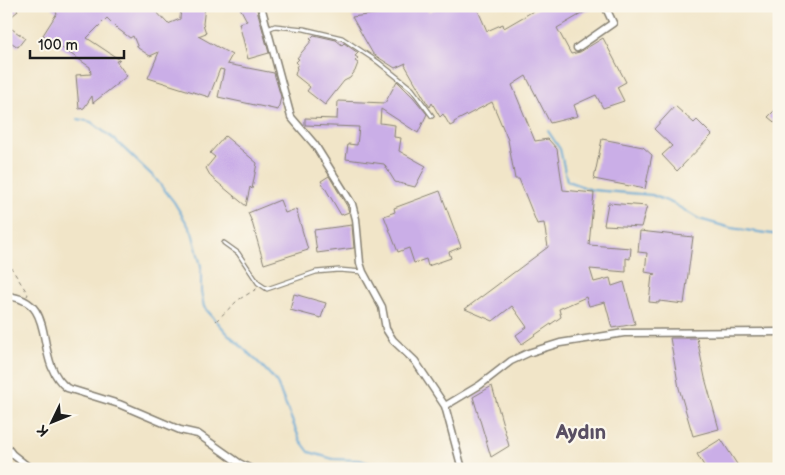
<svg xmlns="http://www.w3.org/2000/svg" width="785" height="475" font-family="'Balsamiq Sans',sans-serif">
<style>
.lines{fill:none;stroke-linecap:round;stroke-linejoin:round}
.stream{stroke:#5ea5d4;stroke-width:2}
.building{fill:#caaee7}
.service-casing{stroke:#868072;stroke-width:5.5}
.minor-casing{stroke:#868072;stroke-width:9}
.path{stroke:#868072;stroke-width:1;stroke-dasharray:4 4;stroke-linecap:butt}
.service{stroke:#fff;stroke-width:3}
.minor{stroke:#fff;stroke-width:6}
.labels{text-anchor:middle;stroke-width:4.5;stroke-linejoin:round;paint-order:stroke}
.district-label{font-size:21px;font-weight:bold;fill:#594f63;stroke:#fbf7ec}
</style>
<rect width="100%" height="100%" fill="#fbf7ec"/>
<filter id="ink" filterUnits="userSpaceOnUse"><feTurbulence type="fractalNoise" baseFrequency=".02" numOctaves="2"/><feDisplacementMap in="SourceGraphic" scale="10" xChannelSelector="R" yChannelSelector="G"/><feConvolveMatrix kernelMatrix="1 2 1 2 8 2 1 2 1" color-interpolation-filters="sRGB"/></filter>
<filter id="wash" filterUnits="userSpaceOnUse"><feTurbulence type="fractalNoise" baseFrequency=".0096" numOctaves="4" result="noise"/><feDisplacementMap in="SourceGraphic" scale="20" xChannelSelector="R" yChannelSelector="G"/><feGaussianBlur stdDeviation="1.12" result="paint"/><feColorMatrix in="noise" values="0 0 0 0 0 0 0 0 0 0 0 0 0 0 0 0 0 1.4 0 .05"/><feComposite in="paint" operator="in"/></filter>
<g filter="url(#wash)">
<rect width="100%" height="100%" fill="#f1e5c8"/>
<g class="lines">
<path class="stream" d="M78 119 91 122 115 140 155 178 174 202 192 232 201 266V292L204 307 228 334 261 365 276 381 300 440 309 452 333 459 360 460 377 466 380 469
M548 131 560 149 567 181 592 190 652 195 674 204 699 219 731 228 779 235"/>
</g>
<g id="blocks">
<path class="building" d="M6 6H14L18 11 6 21Z
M51 6H151L168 24 180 19 181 6H205L203 24 206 33 198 36 232 55 227 64 274 73 281 97 278 110 218 97 224 70 220 69 209 97 148 78 159 52 150 56 138 48 133 36 130 38 118 29 107 18 87 38 120 60 116 61 127 76 93 103 92 96 84 108 79 109 76 75 91 74 90 67 43 35 57 13Z
M239 6H256L269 53 248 59 239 23 247 21Z
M441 6H476L487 31 503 24 504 28 542 6H595L557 28 571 54 580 52 603 38 626 82 617 87 624 101 603 108 596 95 574 105 578 116 550 123 526 76 512 85 535 141 548 139 557 149 563 190 594 193 589 245 631 248 630 259 626 258V272L590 269 594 282 610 278 612 286 624 282 635 324 612 328 605 302 589 306 586 297 559 309 561 317 522 344 516 335 527 327 512 306 493 321 465 309 548 247 544 223 537 224 519 179H515L508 140 492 102 454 122V124L450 126 443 114 440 117 432 103 430 107 427 103 405 65 406 63 395 68 373 54 352 17 426 7 429 12Z
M6 25 25 38 18 47 6 39Z
M314 35 336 40 342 45 344 43 358 53 355 56 358 58 355 61 358 63 355 71 350 78 344 81 325 105 307 91 310 87 295 75 297 68 296 67 298 64 296 62 299 59 297 58 312 40 310 39Z
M397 81 413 97 427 114 418 133 381 109 380 123 395 125 394 137 401 138 399 151 426 166 415 187 395 182 384 164 346 159 348 144 357 145 359 127 305 125V118L337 119 338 101 385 103Z
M675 106 694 123 697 120 712 135 677 171 662 155 672 146 654 129Z
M779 106V126L768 117Z
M225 136 257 163 252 189 250 187 246 206 211 177 206 168 215 157 210 153Z
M602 139 643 147 652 155 645 189 594 179Z
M329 176 347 206 349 212 341 215 321 181Z
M440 191 461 247 449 252 451 258 428 266 426 259 414 263 409 248 398 252 384 216 395 212 394 208Z
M280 200 285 213 296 209 308 250 264 264 252 222 248 213Z
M608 203 647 206 641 227 604 225Z
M352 225 354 248 317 253 314 230Z
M640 231 693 237 684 304 659 301V303L649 302 652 275 656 274 645 272 647 253 638 252Z
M294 294 326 303 321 318 290 310Z
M670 338H697L705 378 719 429 693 436 679 388Z
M492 386 509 446 491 457 473 397Z
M721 439 740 469H706L697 454Z"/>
</g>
</g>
<g filter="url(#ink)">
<use href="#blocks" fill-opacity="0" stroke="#868072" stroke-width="1"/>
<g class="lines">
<g class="service-casing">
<path id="service" d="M268 29 275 26 304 29 342 38 378 62 412 89 432 116
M224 243 238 253 258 283 267 289 316 272 339 270 363 272"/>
</g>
<g class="minor-casing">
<path id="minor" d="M261 6 291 117 315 145 352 204 356 219 360 263 363 272 382 307 386 329 393 340 415 361 445 406 462 469
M577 48 613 23 605 6
M6 296C61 300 31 360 67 388L119 404 180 430 198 434 239 463 251 469
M445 406 480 385 511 361 528 353 560 343 624 333 779 332
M6 446 12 454 31 469"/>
</g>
<path class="path" d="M6 260 28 294 27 296
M216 321 238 300 258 288"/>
<use href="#service" class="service"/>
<use href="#minor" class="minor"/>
</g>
</g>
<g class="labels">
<g class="district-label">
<text x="581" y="439">Aydın</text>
</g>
</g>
<rect width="785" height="475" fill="none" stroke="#fbf7ec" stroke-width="25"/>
<g transform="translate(52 422) rotate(227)" stroke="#fbf7ec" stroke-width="4" paint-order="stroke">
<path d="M0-4L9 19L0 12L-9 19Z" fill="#1c1c1c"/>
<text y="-8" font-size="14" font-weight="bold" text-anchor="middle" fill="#1c1c1c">K</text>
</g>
<path d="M30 50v8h94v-8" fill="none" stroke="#1c1c1c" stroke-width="2.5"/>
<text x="38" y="50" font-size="15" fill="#1c1c1c" stroke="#fbf7ec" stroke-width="4" paint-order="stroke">100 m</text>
</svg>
